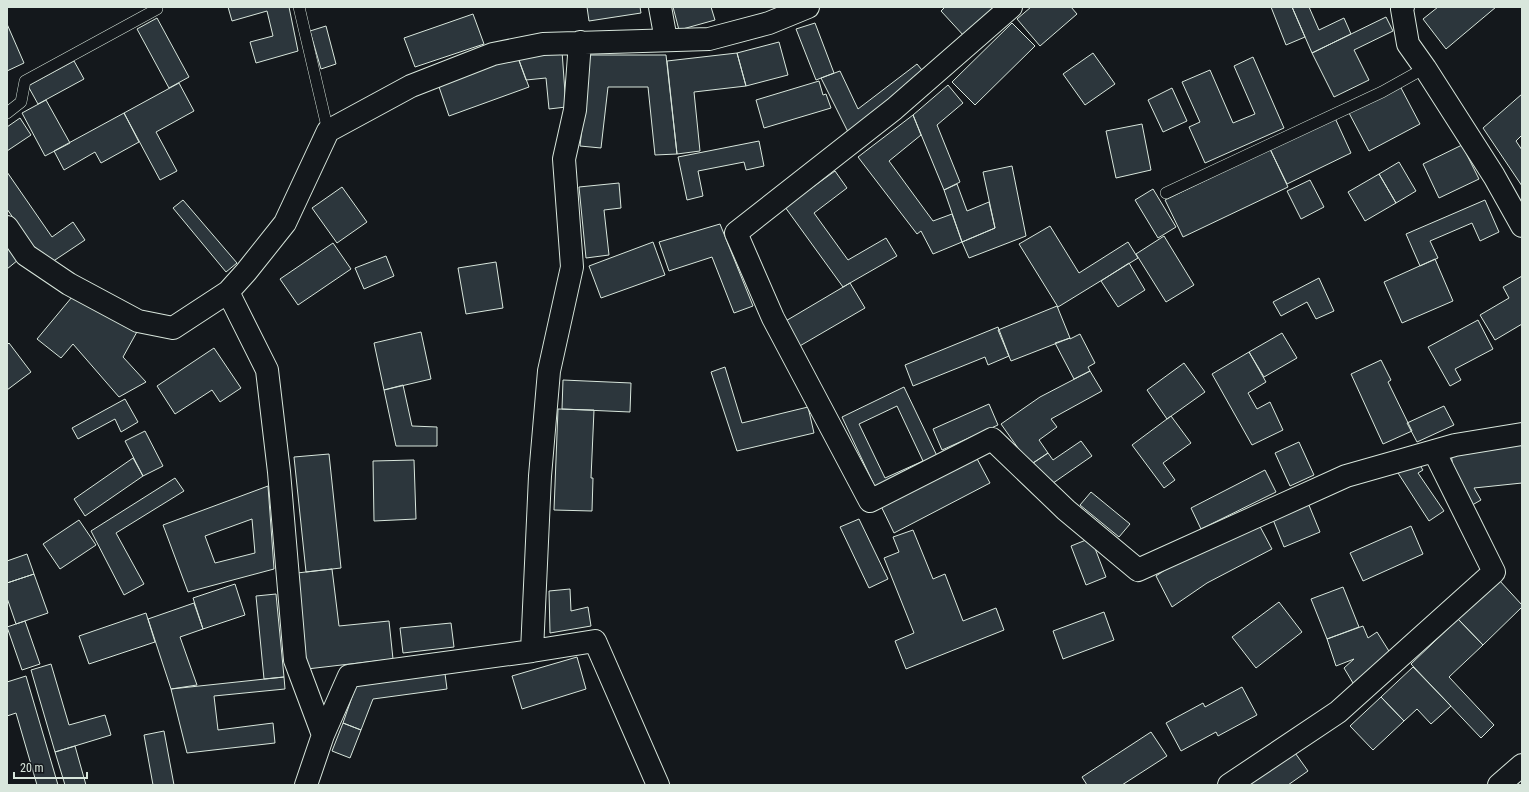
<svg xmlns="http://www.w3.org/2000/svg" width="1529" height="792" font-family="'Roboto Condensed',sans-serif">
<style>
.building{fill:#2c363c;stroke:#d8e6dc;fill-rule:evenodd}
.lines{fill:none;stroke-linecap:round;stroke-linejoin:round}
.service-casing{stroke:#d8e6dc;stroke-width:12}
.minor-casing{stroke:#d8e6dc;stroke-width:24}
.service{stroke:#14181c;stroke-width:11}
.minor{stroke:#14181c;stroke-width:22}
</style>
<rect width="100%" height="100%" fill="#14181c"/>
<path class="building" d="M228 7H289L298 51 256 63 250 42 273 36 267 11 232 21Z
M587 7H640L641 13 589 21Z
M673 7H711L715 20 679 30Z
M945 7H995L964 36 941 11Z
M1031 7H1071L1077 14 1040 46 1017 19Z
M1271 7H1292L1305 37 1286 45Z
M1292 7H1309L1319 30 1344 18 1351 34 1312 53Z
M1438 7H1496L1446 49 1423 19Z
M473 14 484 44 415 67 404 38Z
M1386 17 1393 31 1354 50 1369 80 1334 97 1312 53Z
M157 18 189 77 169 88 137 29Z
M815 23 834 73 816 80 796 29Z
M1012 23 1035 46 975 105 952 82Z
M7 24 24 63 7 71Z
M326 26 336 64 321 69 310 31Z
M779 42 788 75 746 86 737 53Z
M562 51 566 107 549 109 546 78 526 80 517 55Z
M737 53 746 86 694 92 700 151 677 154 667 61Z
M1093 53 1115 84 1085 105 1063 74Z
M517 55 529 87 449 116 438 84Z
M590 55H666L677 154 655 155 648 87H608L601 148 580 146Z
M1253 57 1284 128 1205 163 1189 127 1200 122 1182 82 1210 70 1233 123 1255 114 1234 66Z
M74 61 84 79 38 104 28 86Z
M917 64 927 76 850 136 821 78 840 71 858 109Z
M819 81 823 95 826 94 831 108 764 128 756 100Z
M179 83 194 111 156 132 177 171 160 180 124 113Z
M948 85 963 103 937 125 960 182 944 190 913 115Z
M1400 86 1420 124 1369 151 1349 113Z
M1172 88 1187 121 1163 132 1148 100Z
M1522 94V135L1516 141 1522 150V186L1483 128Z
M46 100 70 143 45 156 22 113Z
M124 113 139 142 101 163 95 152 64 170 54 151Z
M913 115 921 135 889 161 933 221 952 214 962 242 933 254 921 231 917 234 858 157Z
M20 118 31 135 7 151V127Z
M1335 118 1351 153 1287 184 1270 149Z
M1142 124 1151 170 1116 178 1106 131Z
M759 141 764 166 746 170 744 162 698 171 703 196 687 200 678 157Z
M1462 145 1479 179 1439 198 1423 164Z
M1270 149 1288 187 1183 237 1165 200Z
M1399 162 1416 191 1396 203 1379 174Z
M1012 166 1026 236 969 258 962 242 995 228 983 172Z
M835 171 847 188 814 213 848 260 886 238 897 256 843 287 785 207Z
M7 172 52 237 73 222 85 240 52 262 31 244 7 209Z
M1379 174 1396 203 1365 221 1348 192Z
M1310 180 1324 207 1301 219 1287 191Z
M619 183 621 208 604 210 609 255 586 258 579 187Z
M957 184 967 211 989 202 995 228 962 242 944 190Z
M342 187 367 222 337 243 312 208Z
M1153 189 1176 227 1158 238 1135 200Z
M183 200 237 263 226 272 173 208Z
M1485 200 1499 232 1480 241 1472 223 1430 241 1438 258 1420 266 1406 234Z
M720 224 753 306 734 313 712 257 669 271 659 242Z
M1050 226 1079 273 1128 242 1138 258 1058 307 1019 244Z
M1164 236 1194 285 1166 302 1136 254Z
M653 242 665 275 601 298 589 266Z
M333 243 351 269 298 305 280 279Z
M7 247 18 260 7 269Z
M386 256 394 276 364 289 355 268Z
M1435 259 1453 301 1402 323 1384 282Z
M496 262 503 308 466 314 458 268Z
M1129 263 1145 290 1118 307 1101 281Z
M1522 276V324L1495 340 1480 315 1509 298 1503 287Z
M1319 278 1334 311 1316 319 1307 302 1281 316 1273 302Z
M850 283 865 308 798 347 784 322Z
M72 297 138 330 123 357 146 382 119 397 73 344 61 358 37 339Z
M1057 306 1070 338 1011 361 998 330Z
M1478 320 1493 349 1455 369 1461 380 1450 386 1428 347Z
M998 327 1009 356 988 365 985 357 913 386 905 365Z
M421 332 431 379 384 390 374 343Z
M1282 333 1297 358 1264 377 1249 352Z
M1080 334 1095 363 1088 367 1090 371 1074 379 1055 343 1070 338V339Z
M9 343 31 372 7 390V345Z
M214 348 241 388 220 402 212 390 175 414 157 386Z
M1249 352 1266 382 1248 393 1257 409 1270 402 1283 430 1252 445 1212 374Z
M1381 360 1391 380 1388 382 1412 431 1383 444 1351 374Z
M1184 363 1205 392 1167 419 1147 390Z
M725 367 742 423 808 407 814 433 737 451 711 372Z
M1090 371 1102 391 1051 419 1057 427 1039 440 1048 453 1030 465 1001 424 1040 397Z
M563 380 631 383 630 412 562 409Z
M403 385 412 426 437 427V446H396L384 390Z
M904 387 939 460 876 489 842 417ZM897 406 923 461 885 478 859 424Z
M125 399 138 422 121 432 115 419 78 439 72 428Z
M989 404 998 425 942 450 933 429Z
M1444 406 1454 425 1417 442 1407 423Z
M558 409 594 410 591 478H593L592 511 554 510Z
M1171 416 1191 443 1163 463 1175 480 1164 488 1132 445Z
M145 431 163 466 143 476 125 441Z
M1081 441 1092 456 1046 488 1030 465 1048 453 1053 460Z
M1299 442 1314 475 1290 486 1275 453Z
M1522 445V483L1474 488 1481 500 1467 508 1455 487 1451 452Z
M974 453 990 483 894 533 879 502Z
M329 454 341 568 306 572 294 457Z
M133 458 143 476 85 516 74 499Z
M414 460 416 519 374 521 373 461Z
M1419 464 1423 470 1418 473 1444 511 1429 521 1398 473Z
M1265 470 1276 492 1201 529 1191 508Z
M175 478 184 491 116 533 144 584 124 595 91 531Z
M268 486 274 569 188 592 163 525ZM252 519 255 553 215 563 205 536Z
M1091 492 1130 524 1119 537 1080 505Z
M1306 498 1320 532 1284 547 1270 512Z
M859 519 888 579 869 588 840 527Z
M1256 519 1272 549 1207 583 1172 607 1156 576 1192 552Z
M79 520 96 545 60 569 43 544Z
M1411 526 1423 554 1363 581 1350 553Z
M913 530 933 579 945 574 963 621 996 608 1004 630 906 669 895 641 914 633 884 558 899 552 893 537Z
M1091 538 1106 577 1086 585 1071 546Z
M27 554 34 574 7 583V561Z
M332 569 339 626 389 621 393 659 307 669 297 573Z
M34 574 48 613 16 624 7 598V583Z
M1499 580 1522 605V607L1483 645 1458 619Z
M235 584 245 615 203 629 193 598Z
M1343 587 1359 627 1327 639 1311 599Z
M570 589 571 611 588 607 591 626 550 633 549 591Z
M276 594 284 677 264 679 256 596Z
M1279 602 1302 632 1256 668 1232 637Z
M194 603 203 629 180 637 197 685 171 689 148 619Z
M1104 612 1114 640 1063 659 1053 631Z
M146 613 155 642 89 664 79 636Z
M1458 619 1483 645 1449 677 1494 725 1481 738 1411 664Z
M25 621 40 664 22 670 7 627Z
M451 623 454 647 403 653 400 628Z
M1363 626 1368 638 1377 632 1392 656 1356 688 1344 668 1354 659 1336 666 1327 639Z
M577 657 586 689 522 709 512 676Z
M51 664 69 725 105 715 111 735 55 752 31 670Z
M444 666 447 689 373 699 361 730 343 723 359 677Z
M1413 667 1451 706 1431 724 1417 709 1404 721 1381 697Z
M26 676 58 785H37L16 713 7 716V682Z
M284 677 285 689 214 696 218 730 273 723 275 743 187 753 171 689Z
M1242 687 1257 715 1218 736 1216 732 1181 751 1166 723 1203 703 1205 707Z
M1381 697 1404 721 1373 750 1350 726Z
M343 723 361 730 350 758 332 751Z
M164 731 174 785H153L144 735Z
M1151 732 1167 756 1122 785H1087L1082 777Z
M75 746 86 785H65L55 752Z
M1293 750 1308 771 1288 785H1252L1249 782Z"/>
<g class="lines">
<g class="service-casing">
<path id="service" d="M299 7 328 131
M7 113 21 102 25 81 157 9
M1166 193 1382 92 1425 68"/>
</g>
<g class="minor-casing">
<path id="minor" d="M660 7 666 40
M1011 7 894 109 736 233 773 318 870 501 992 439 1066 510 1138 570 1346 476 1455 445 1522 434
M1403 7 1402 9 1408 44 1425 68 1494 176 1522 226
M580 42 575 110 564 159 572 267 549 371 540 476 532 651 595 641 658 785
M7 227 26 255 69 284 138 321 173 328 228 292 246 272 285 223 328 131 411 86 493 54 543 44 709 39 769 23 808 7
M228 292 267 370 279 472 295 660 323 735
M306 785 323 735 349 676 532 651
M1229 785 1338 712 1494 572 1434 451
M1499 785 1522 765"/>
</g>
<use href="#service" class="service"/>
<use href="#minor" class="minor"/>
</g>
<rect width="1529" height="792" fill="none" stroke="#d8e6dc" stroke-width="16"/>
<path d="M14 772v6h73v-6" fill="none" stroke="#d8e6dc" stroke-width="2"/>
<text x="20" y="772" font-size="12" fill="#d8e6dc" stroke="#14181c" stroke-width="3" paint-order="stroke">20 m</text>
</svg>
